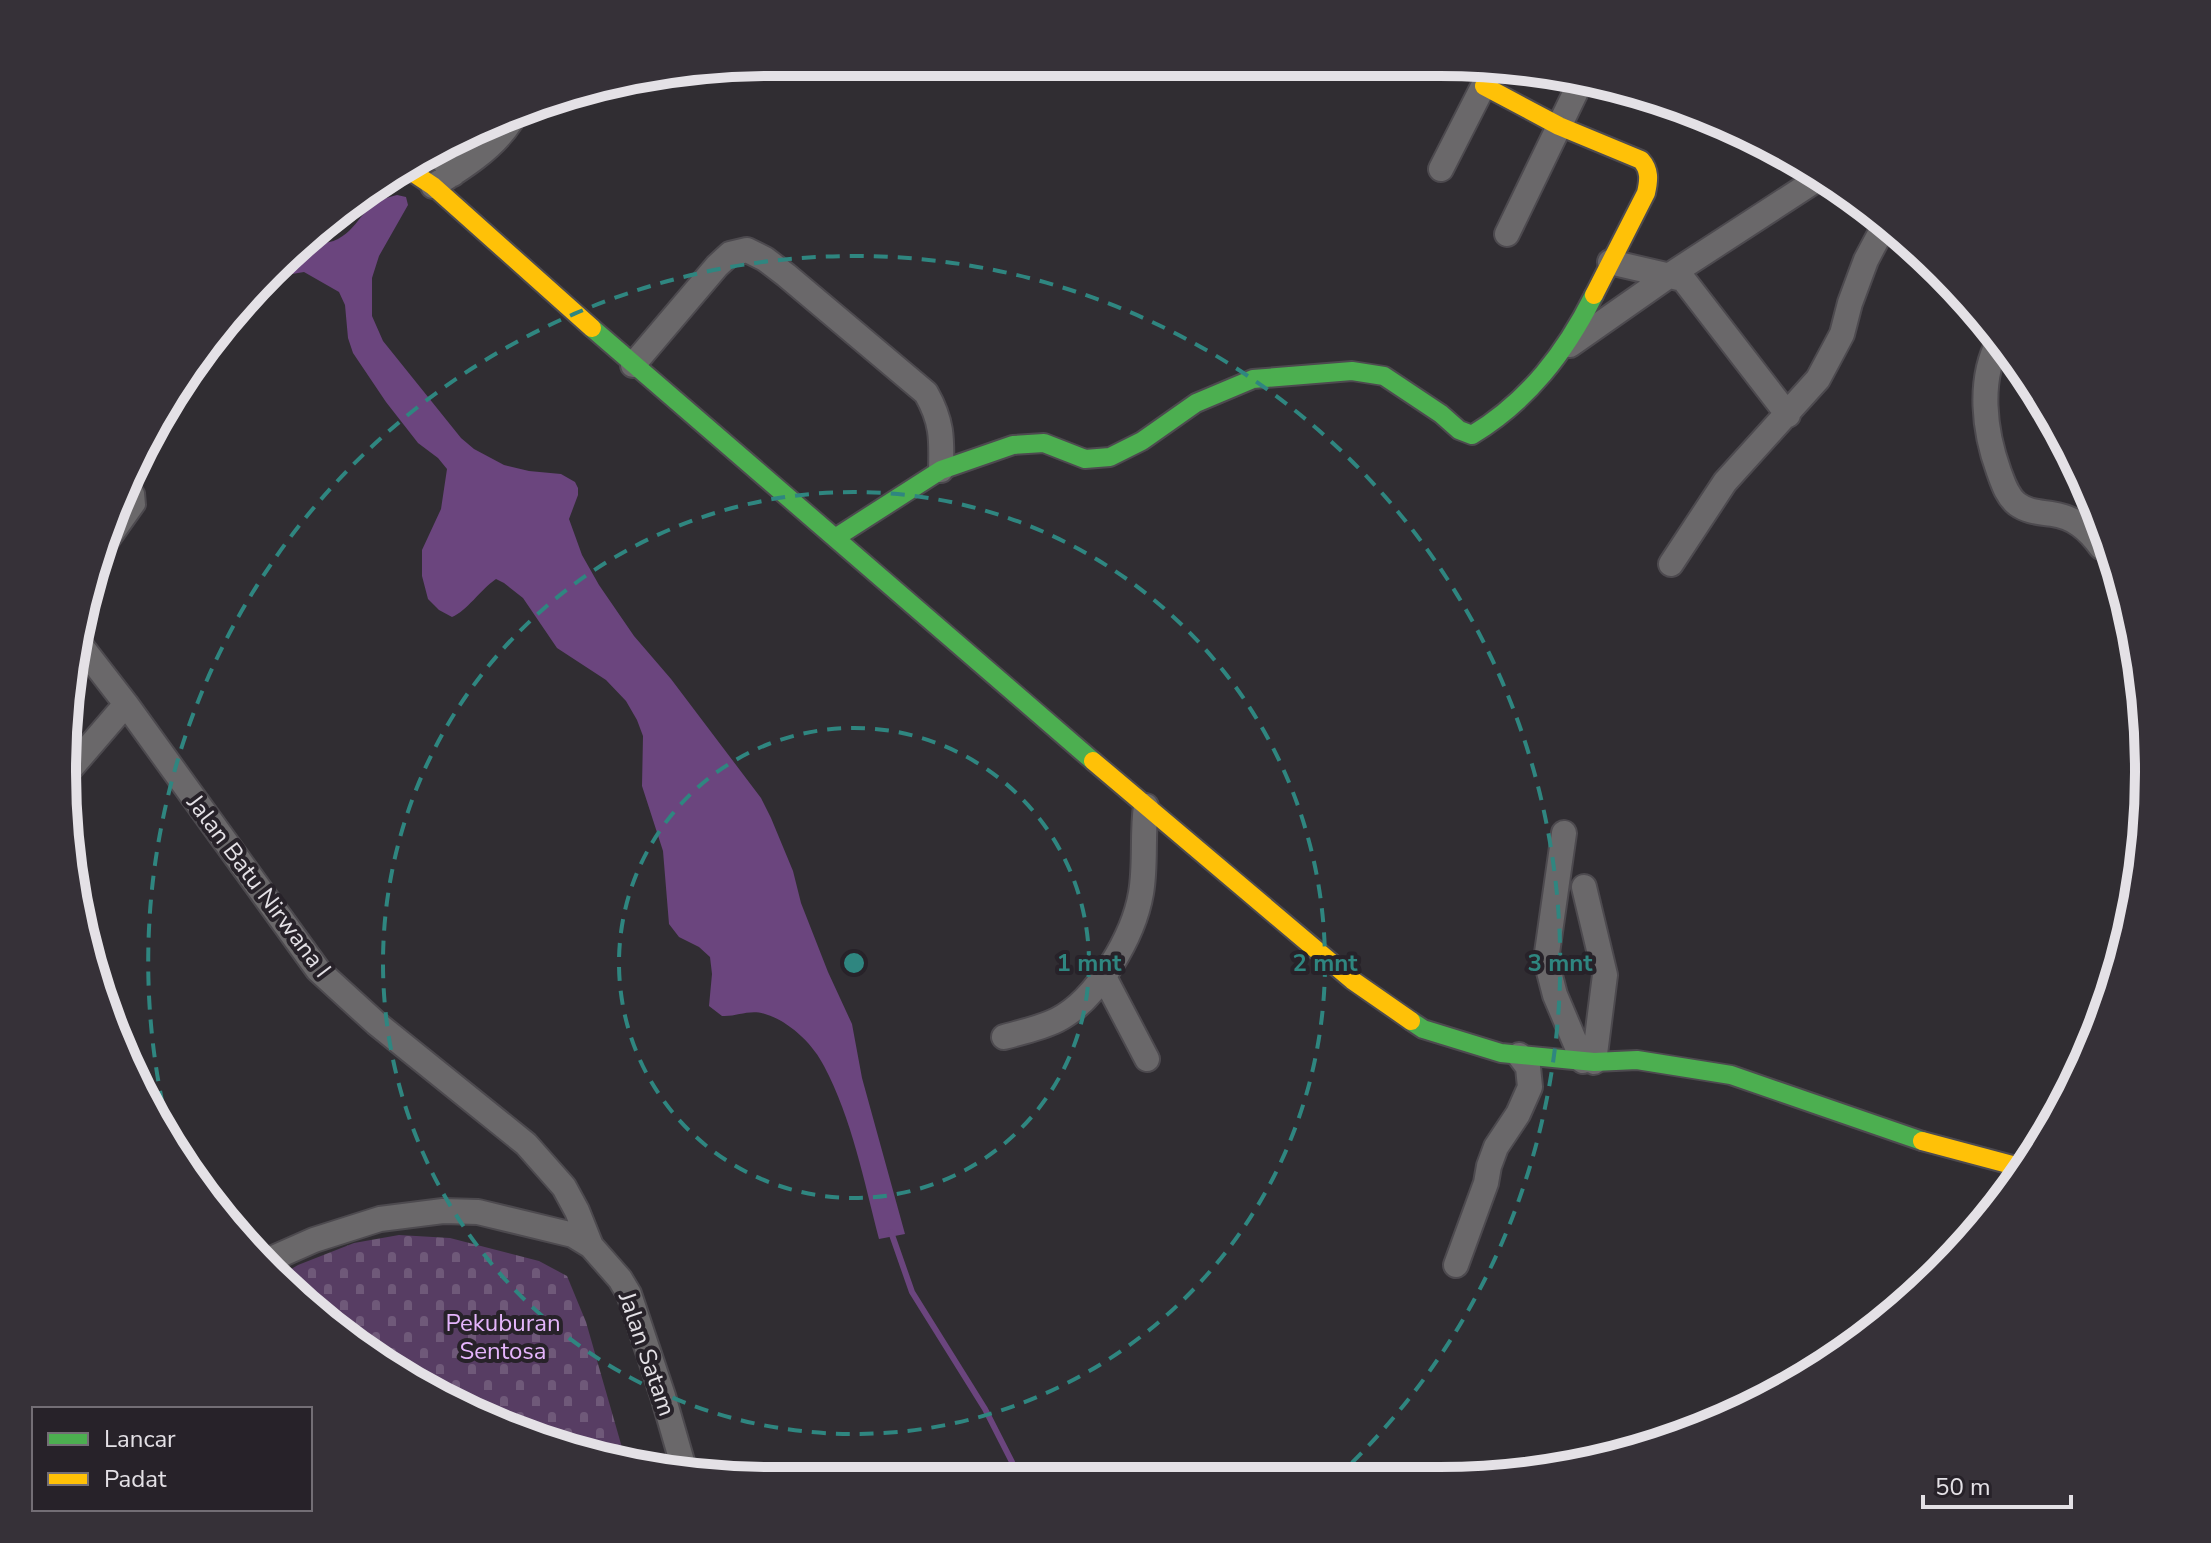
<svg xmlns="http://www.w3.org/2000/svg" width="2211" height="1543" font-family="'Nunito Sans',sans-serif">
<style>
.cemetery{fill:url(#cemetery-stones)}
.water{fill:#6b457e}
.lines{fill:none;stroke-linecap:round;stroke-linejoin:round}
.stream{stroke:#6b457e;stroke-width:6}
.lane-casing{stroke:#4d4a4f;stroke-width:16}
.street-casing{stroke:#4d4a4f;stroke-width:28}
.fast-casing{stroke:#4d4a4f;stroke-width:22}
.slow-casing{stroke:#4d4a4f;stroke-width:22}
.lane{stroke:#6a686a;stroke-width:12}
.street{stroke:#6a686a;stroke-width:24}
.fast{stroke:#4caf50;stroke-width:18}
.slow{stroke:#ffc107;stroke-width:18}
.ring{fill:none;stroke:#2f8680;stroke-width:4;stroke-dasharray:14 10}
.labels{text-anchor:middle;stroke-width:8;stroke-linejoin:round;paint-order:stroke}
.street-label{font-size:24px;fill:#e4e1e6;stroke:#272229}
.park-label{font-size:24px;fill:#e5b5fc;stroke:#272229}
.rim{fill:none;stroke:#e4e1e6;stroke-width:10}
.centre{fill:#2f8680;stroke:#272229;stroke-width:4}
.ring-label{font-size:24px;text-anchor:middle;font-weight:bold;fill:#2f8680;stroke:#272229;stroke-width:8;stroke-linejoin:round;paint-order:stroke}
</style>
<defs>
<pattern id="cemetery-stones" width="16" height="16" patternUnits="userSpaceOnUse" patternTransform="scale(2)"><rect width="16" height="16" fill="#573d63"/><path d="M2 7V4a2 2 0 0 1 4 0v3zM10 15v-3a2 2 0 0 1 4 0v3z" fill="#6f5979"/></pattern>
</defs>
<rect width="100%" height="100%" fill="#302d32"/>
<path class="cemetery" d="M399 1235 450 1238 539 1261 567 1276 586 1322 627 1465 500 1427 377 1361 276 1278 298 1265 354 1243Z"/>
<path class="water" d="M397 195 406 197 408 205 379 256 372 278V316L383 341 461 438 474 449 504 465 529 471 561 474 575 482 578 488V495L569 519 582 555 599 585 634 636 671 679 761 798 771 818 793 871 801 903 828 972 852 1024 862 1078 905 1234 879 1239C864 1181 852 1119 824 1066 813 1044 789 1021 765 1014 749 1009 737 1017 722 1016L709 1006 712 974 710 957 699 947 679 937 669 924 663 851 642 786 643 736 637 720 626 701 606 680 557 648 523 598 504 583 496 579C480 590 467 611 452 617L439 610 428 599 422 576V550L441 509 447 469 438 458 418 443 386 402 353 353 348 338 345 305 339 292 304 272 268 278C278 269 289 255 301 248 311 243 326 245 338 239 363 225 360 203 397 195Z"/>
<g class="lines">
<path class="stream" d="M891 1232 912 1292 985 1409 1012 1462 1015 1481"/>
<g class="lane-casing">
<path id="lane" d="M100 560 139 505 138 493 129 479"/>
</g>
<g class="street-casing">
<path id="street" d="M439 154 453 174
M1441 169 1493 67
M433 186C461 169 493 149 511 121
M1507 234 1583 77
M1610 262 1683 279 1788 415
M1999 341C1978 380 1984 431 1999 472 2003 483 2007 496 2017 504 2028 512 2039 512 2052 514 2074 517 2088 529 2101 547
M1570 345 1670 275 1816 180
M633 365 717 266 730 254 747 250 765 259 786 275 926 393C942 421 942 438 941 470
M1671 564 1725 482 1818 379 1842 334 1850 303 1866 260 1883 228
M78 642 126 704 318 970 376 1023 526 1144 564 1187 577 1211 591 1246
M71 768 126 704
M1564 833 1546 960 1555 995 1583 1061
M1584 887 1605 975 1594 1062
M1103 975 1147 1059
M1004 1037C1022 1032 1041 1028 1057 1020 1097 1000 1134 935 1141 893 1146 865 1142 835 1146 806
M262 1263 314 1240 380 1219 443 1211 478 1212 573 1235 591 1246 620 1279 629 1294 663 1396 685 1472
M1456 1265 1486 1183 1489 1166 1496 1147 1518 1114 1530 1087 1528 1067 1519 1055"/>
</g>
<g class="fast-casing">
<path id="fast" d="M592 328 1093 761
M835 538 941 470 1013 445 1044 443 1085 459 1110 457 1142 441 1196 403 1253 379 1352 371 1384 376 1441 414 1459 430 1472 435C1528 401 1565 353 1594 295
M1411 1021 1423 1029 1501 1053 1594 1062 1637 1060 1731 1075 1922 1141"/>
</g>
<g class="slow-casing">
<path id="slow" d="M1484 86 1559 126 1641 160C1650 170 1649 180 1646 193L1594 295
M406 168 433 186 592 328
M1093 761 1352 980 1411 1021
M1922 1141 2027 1169"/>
</g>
<use href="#lane" class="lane"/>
<use href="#street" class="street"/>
<use href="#fast" class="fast"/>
<use href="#slow" class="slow"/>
</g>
<g class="ring">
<circle cx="854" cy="963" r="235"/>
<circle cx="854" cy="963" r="471"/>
<path d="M168 1128A706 706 0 1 1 1335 1479"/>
</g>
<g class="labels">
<g class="street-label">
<text transform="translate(259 886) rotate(53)" y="8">Jalan Batu Nirwana I</text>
<text transform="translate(647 1354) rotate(71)" y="8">Jalan Satam</text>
</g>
<g class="park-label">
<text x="503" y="1331">Pekuburan<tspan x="503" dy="28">Sentosa</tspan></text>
</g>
</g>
<path d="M0 0H2211V1543H0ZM771 76H1440A695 695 0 0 1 2135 771V772A695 695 0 0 1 1440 1467H771A695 695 0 0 1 76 772V771A695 695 0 0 1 771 76Z" fill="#363138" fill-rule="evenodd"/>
<path class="rim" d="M771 76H1440A695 695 0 0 1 2135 771V772A695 695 0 0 1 1440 1467H771A695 695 0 0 1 76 772V771A695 695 0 0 1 771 76Z"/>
<circle cx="854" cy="963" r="12" class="centre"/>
<g class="ring-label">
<text x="1089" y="971">1 mnt</text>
<text x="1325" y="971">2 mnt</text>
<text x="1560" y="971">3 mnt</text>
</g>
<rect x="32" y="1407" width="280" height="104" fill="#272229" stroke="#736e75" stroke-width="2"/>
<rect x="48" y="1433" width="40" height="12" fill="#4caf50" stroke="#736e75" stroke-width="2"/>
<text x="104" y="1447" font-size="24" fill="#e4e1e6">Lancar</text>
<rect x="48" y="1473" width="40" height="12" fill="#ffc107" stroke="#736e75" stroke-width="2"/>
<text x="104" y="1487" font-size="24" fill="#e4e1e6">Padat</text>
<path d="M1923 1495v12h148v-12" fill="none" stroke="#e4e1e6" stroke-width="4"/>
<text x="1935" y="1495" font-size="24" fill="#e4e1e6" stroke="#272229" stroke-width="6" paint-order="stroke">50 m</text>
</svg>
